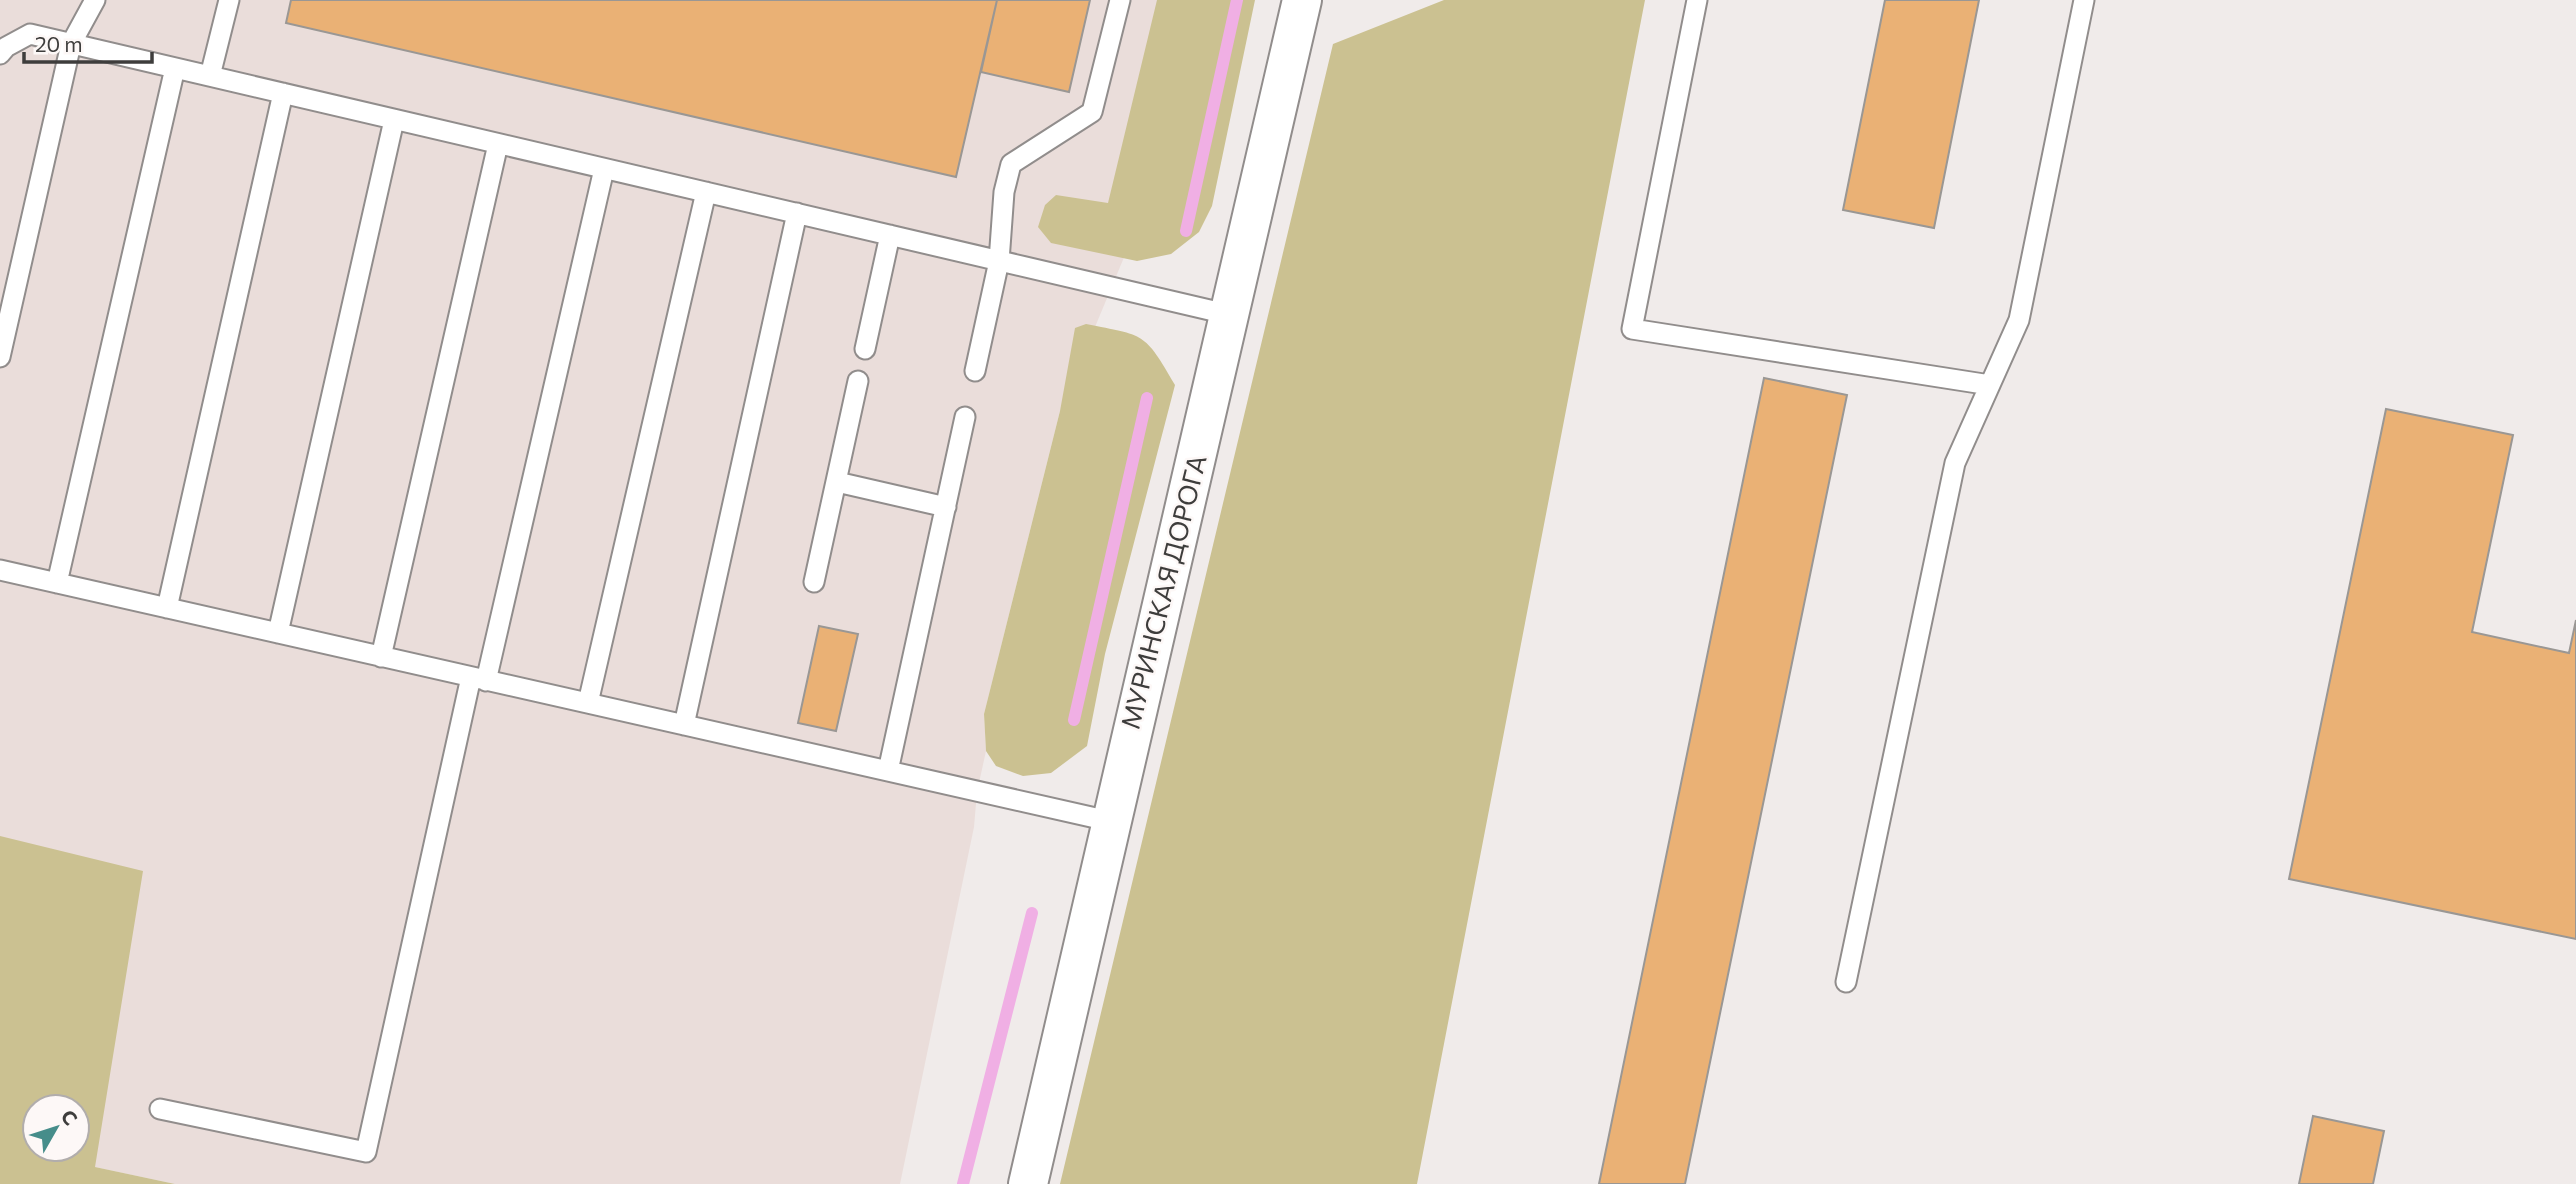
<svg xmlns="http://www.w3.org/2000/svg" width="2576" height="1184" font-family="Commissioner,sans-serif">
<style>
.built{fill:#eaddda;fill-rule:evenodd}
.green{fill:#cbc191;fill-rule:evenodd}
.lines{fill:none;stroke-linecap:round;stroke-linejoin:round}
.stream{stroke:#f0afe4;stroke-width:12}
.building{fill:#eab175;stroke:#9a9794;stroke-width:2}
.lane-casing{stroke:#918d8c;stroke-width:23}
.secondary-casing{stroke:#918d8c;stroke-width:42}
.lane{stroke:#fff;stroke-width:19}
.secondary{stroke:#fff;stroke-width:38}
.labels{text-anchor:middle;stroke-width:5;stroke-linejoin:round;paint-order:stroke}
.street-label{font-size:26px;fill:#3e3d3c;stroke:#fdf8f7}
</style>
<rect width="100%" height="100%" fill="#f0ebea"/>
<path class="built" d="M0 0H1182L1130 243 1060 411 984 714 986 751 977 792 974 827 900 1184H175L0 1147ZM35 1107H77V1149H35Z"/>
<path class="green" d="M1157 0H1255L1212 206 1199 232 1171 254 1137 261 1051 243 1038 227 1045 205 1056 195 1108 203Z
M1444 0H1645L1417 1184H1060L1333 44Z
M1086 324C1145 336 1144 331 1175 385L1105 654 1087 746 1051 773 1023 776 996 766 986 751 984 714 1060 411 1075 328Z
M0 836 143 871 95 1167 175 1184H0ZM35 1107H77V1149H35Z"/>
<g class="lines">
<path class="stream" d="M1186 231 1237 0
M1074 720 1147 398
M963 1184 1032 913"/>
</g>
<path class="building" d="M291 0H997L956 177 286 23Z
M997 0H1090L1069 92 981 72Z
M1885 0H1979L1934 228 1843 210Z
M1764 378 1847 395 1685 1184H1599Z
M2386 409 2513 435 2472 632 2569 653 2576 620V939L2289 879Z
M819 626 858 634 836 731 798 723Z
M2313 1116 2384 1131 2373 1184H2299Z"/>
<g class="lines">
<g class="lane-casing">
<path id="lane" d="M1697 0 1632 329 1990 385
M0 54 6 47 30 34 1231 315
M210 76 229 0
M865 349 890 235
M0 357 71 44 95 0
M975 371 999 261 1004 192 1011 164 1092 112 1120 0
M837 482 946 507
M0 570 1109 821
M814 582 858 381
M57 583 175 68
M167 608 283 93
M278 633 394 120
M381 657 498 144
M486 681 604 169
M588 703 706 192
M684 725 797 213
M888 771 965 417
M1846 982 1955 463 2019 320 2084 0
M160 1109 366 1152 471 677"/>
</g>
<g class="secondary-casing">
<path id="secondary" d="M1028 1184C1116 789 1212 395 1302 0"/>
</g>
<use href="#lane" class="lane"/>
<use href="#secondary" class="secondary"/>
</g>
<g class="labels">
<g class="street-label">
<text transform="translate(1164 592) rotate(-76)" y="9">МУРИНСКАЯ ДОРОГА</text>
</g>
</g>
<g transform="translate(56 1128) rotate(51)"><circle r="33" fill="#fdf8f7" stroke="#b1adac" stroke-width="2"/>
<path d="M0-5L12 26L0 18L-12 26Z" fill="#468d8a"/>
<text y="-10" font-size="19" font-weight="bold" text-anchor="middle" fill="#3e3d3c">С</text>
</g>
<path d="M24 52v10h128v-10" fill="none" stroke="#3e3d3c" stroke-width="3.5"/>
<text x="35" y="52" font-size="21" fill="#3e3d3c" stroke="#fdf8f7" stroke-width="5" paint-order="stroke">20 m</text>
</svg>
